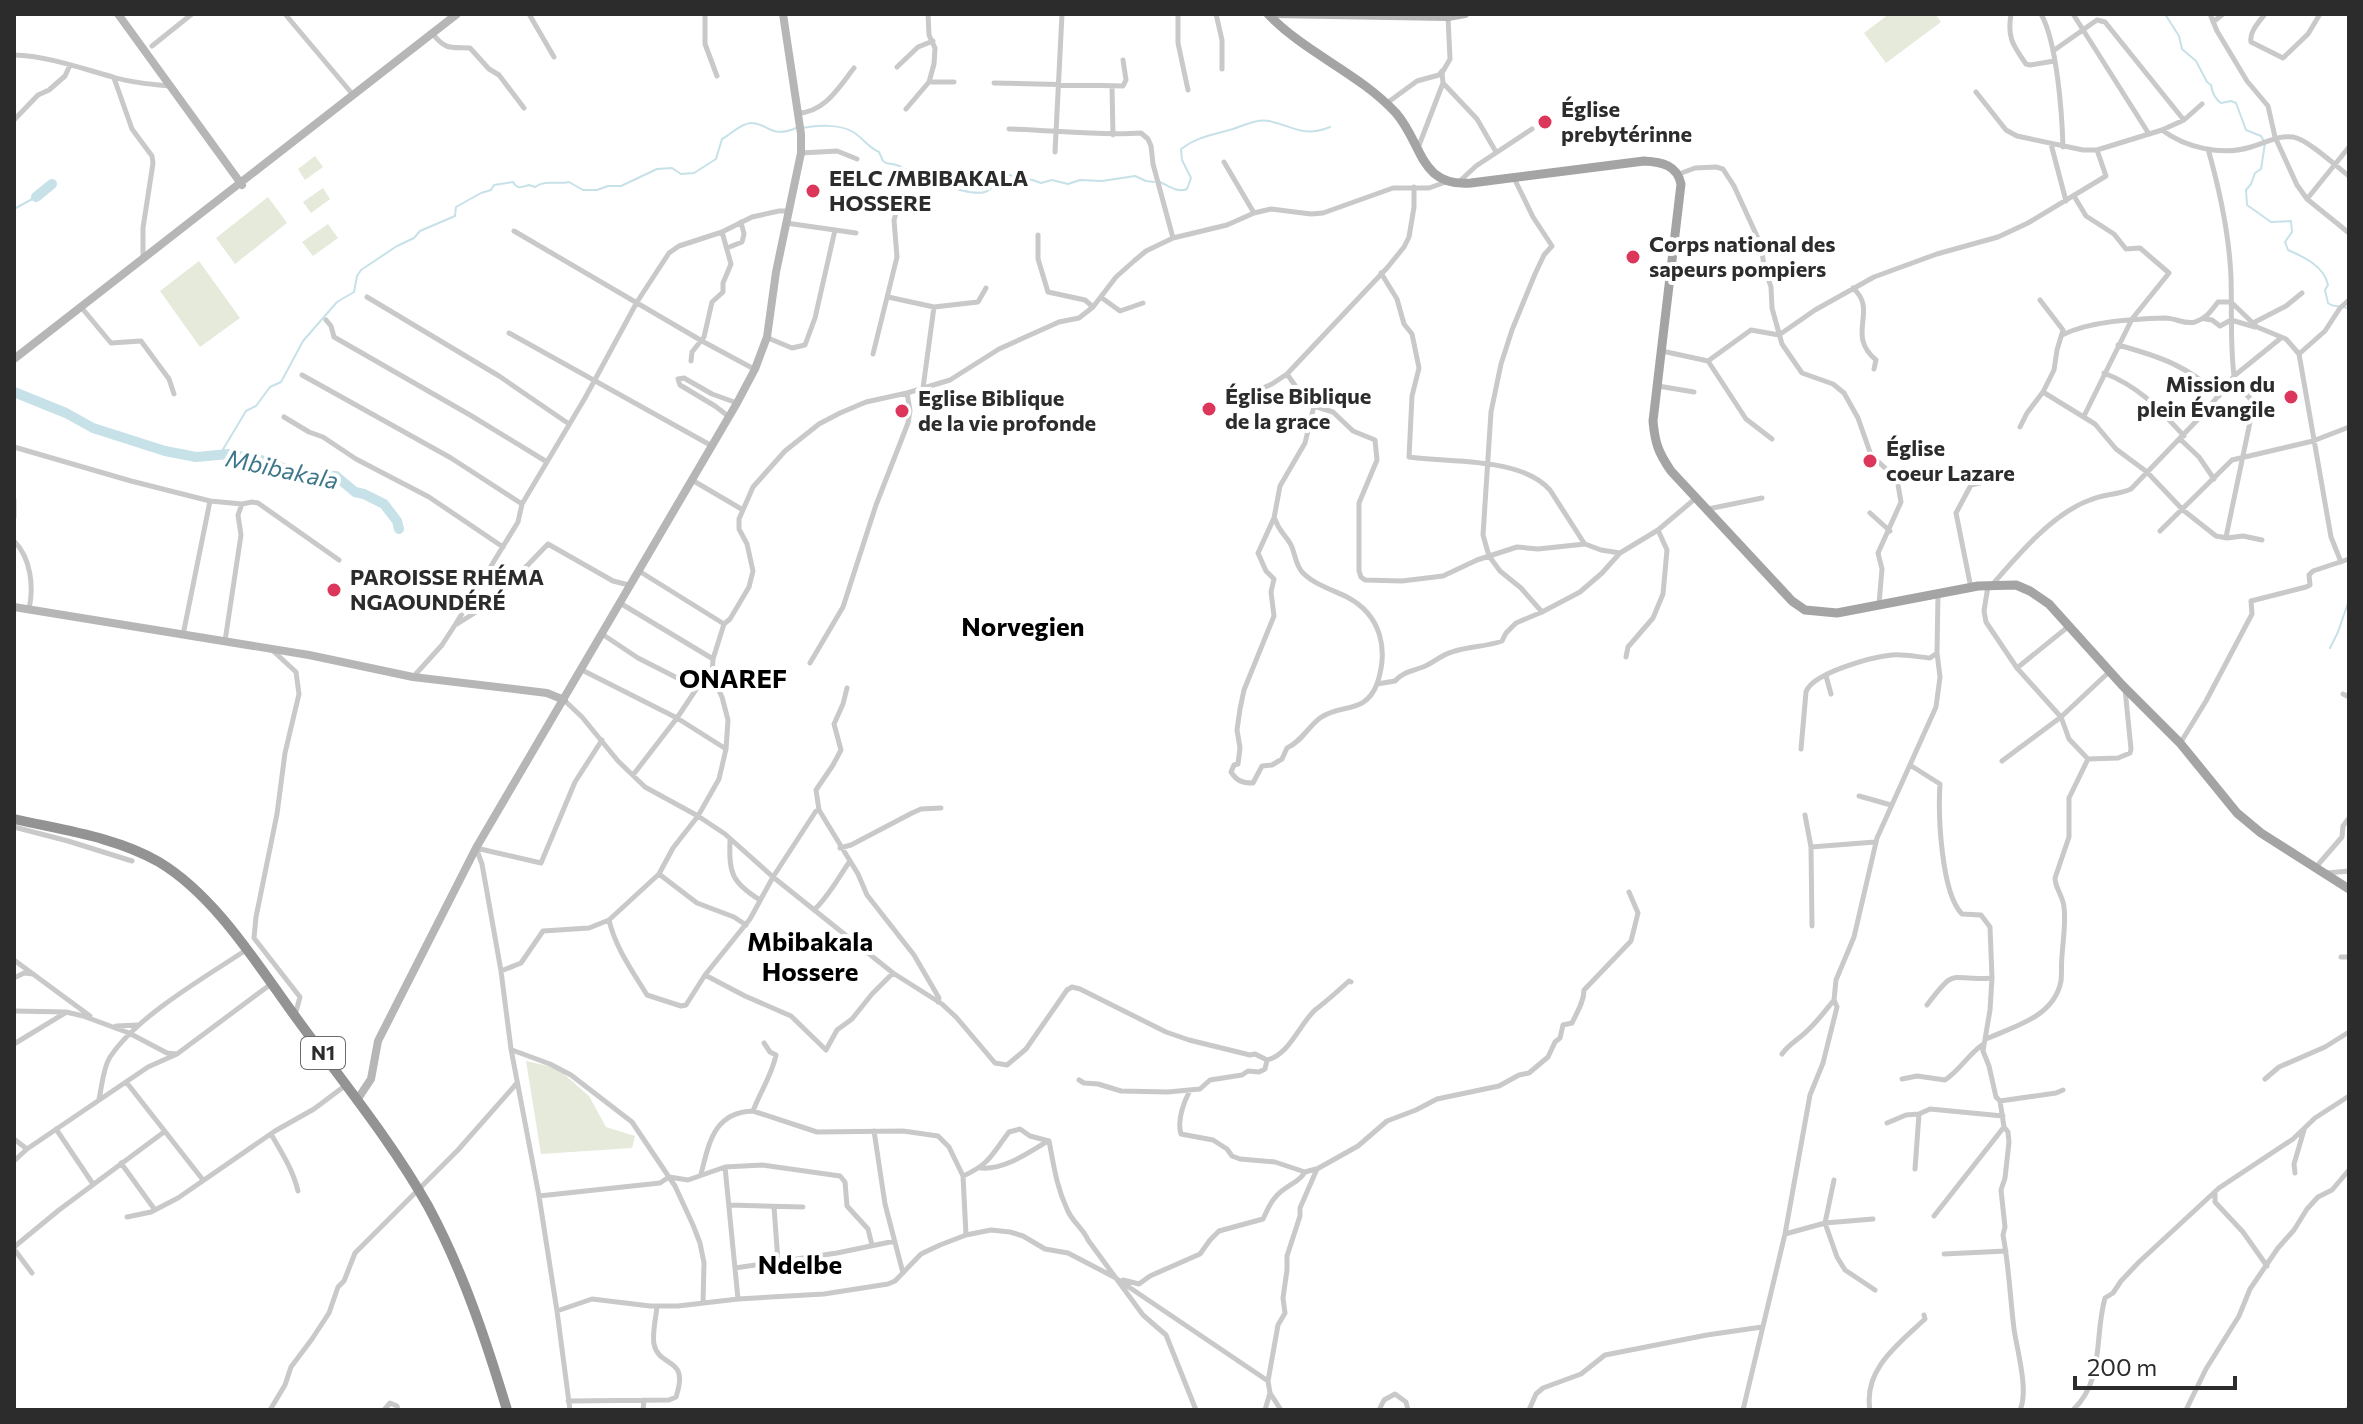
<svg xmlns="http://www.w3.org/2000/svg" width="2363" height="1424" font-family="Commissioner,sans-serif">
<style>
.green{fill:#e5eada}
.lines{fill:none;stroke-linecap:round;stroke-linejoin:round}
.stream{stroke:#c7e1e9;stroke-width:2}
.river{stroke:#c7e1e9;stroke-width:10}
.street{stroke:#c9c9c9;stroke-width:5}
.secondary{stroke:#b6b6b6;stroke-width:8}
.primary{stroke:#a4a4a4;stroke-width:9}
.highway{stroke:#939393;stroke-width:10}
.poi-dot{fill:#dc365a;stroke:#fff;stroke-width:3}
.labels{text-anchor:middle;stroke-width:8;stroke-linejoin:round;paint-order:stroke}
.shield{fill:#fff;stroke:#6b6b6b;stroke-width:2}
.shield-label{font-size:20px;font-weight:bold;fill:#2c2c2c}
.poi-label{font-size:22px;font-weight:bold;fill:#2c2c2c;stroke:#fff;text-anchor:start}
.water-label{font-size:24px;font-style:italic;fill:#3f778a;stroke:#fff}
.quarter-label{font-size:26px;font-weight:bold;fill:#000;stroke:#fff}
</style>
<rect width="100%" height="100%" fill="#fff"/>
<path class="green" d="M1889 14H1935L1941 22 1886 63 1864 33Z
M315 156 323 167 305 180 298 169Z
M323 188 330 199 311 213 303 202Z
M268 197 287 223 235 264 216 238Z
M328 224 338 238 313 256 302 242Z
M199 261 240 318 200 347 160 291Z
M526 1061 557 1068 589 1096 606 1127 635 1136 632 1148 541 1154Z"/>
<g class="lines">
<path class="stream" d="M2165 14 2179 36 2182 49 2196 61 2207 82 2211 85C2212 92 2215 99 2221 103L2231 101 2236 103 2246 130 2261 136 2265 143 2261 169 2255 173 2251 184 2246 190 2247 205 2271 222 2291 221 2292 232 2285 242 2288 250C2304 257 2324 266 2328 285L2325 290 2328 303C2335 309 2342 304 2349 309
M802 128C818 125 840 124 853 132 863 138 868 147 879 152L883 161 886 163 897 165 921 178 939 181C947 188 975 195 985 192 992 190 1001 179 1006 174 1018 178 1031 178 1041 183L1052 180 1068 184 1080 180 1102 181 1135 176 1146 181 1154 182
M1160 182C1169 186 1178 193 1187 189L1191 178 1182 160 1181 149C1198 136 1214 135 1233 129 1245 125 1256 119 1269 121 1293 126 1303 138 1330 127
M14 209 36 197
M216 456 218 452 222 451 246 411 256 406 270 387 281 382 303 341 337 302 354 292 357 276 361 270 397 246 414 238 420 231 455 216 456 207 481 193 491 190 494 185 513 182C518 190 521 187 529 185L535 187C546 179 557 185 569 182L583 190H597L608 186H621L657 169 672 168 681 174 694 173 716 159 722 139C730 135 741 123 751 123 768 123 771 139 796 128
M2330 648 2338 632 2349 600"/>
<path class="river" d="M36 197 52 184
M14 392 66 413 93 428 165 451 196 457 229 454 265 461 293 472 312 476H336L355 492 364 494 384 504 397 521 399 529"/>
<path class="street" d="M285 14 354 96
M529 14 554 57
M705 14V44L717 76
M1178 14V43L1188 90
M1216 14 1222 40V69
M2011 14C2007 38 2013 45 2026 64L2030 65 2054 61
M2041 14C2057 42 2062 113 2063 147
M2073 14 2149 134
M2210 14 2217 31 2247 81 2268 106 2275 137 2297 185 2307 199 2349 233
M2265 14C2259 22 2249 32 2251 42L2283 58 2308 34 2320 14
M1448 17 1450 59 1442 73 1443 83 1477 119 1496 152
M2213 22 2223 14
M432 33C446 51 451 47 470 48L489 69 499 75 524 108
M152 46 192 14
M2053 51 2097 20 2105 22 2183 119
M14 55C48 56 80 68 113 77 131 83 151 84 169 86
M897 67 918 47 933 41
M114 78 132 129 152 156 153 163 143 228V259
M929 82H954
M994 83 1123 86 1126 80 1123 60
M1112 87 1113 135
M1976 92 2006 130 2017 136 2083 150H2097L2162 130 2184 120 2202 104
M1387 103 1417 81 1439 75 1442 71
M906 109 929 82 934 64 935 48 929 35 928 14
M798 113C825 112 839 87 854 68
M14 120 38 95 49 90 65 76 70 65
M1009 129C1053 130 1097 136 1141 133L1148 139 1151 146 1153 164 1173 238
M2162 130C2186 148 2222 156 2251 147 2266 143 2277 135 2293 137 2307 139 2336 166 2349 176
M2051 144 2066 201
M1418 148 1443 83
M2208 149C2220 191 2229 233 2231 277 2232 310 2230 343 2234 376
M1055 152 1062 14
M801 153 837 151 857 159
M1224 162 1254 213
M1679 174 1695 168 1716 167 1723 169 1734 186 1761 245 1764 266 1771 287 1772 308 1782 344 1802 373 1833 384 1844 393 1858 418 1871 455 1897 479 1901 502 1878 553 1882 569 1879 604
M1514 178 1533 217 1552 246 1544 255 1535 274 1512 330 1501 364 1491 412 1483 535 1489 556 1500 571 1521 588 1542 612
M1461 180 1476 166 1532 129
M2074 196 2086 216 2114 234 2126 249 2140 248 2169 273 2132 319 2084 416
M2307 199 2349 147
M786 223 856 233
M514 231 702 341 754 369
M1038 235V259L1048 292 1085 300 1093 307
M727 248 742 242 744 234 741 222
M1381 273 1397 299 1404 324 1412 334 1419 368 1412 396 1409 457C1451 463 1521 457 1550 490L1584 543
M1853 288C1879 311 1845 334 1876 360L1874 369
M367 297 499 376 569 424
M888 297 934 307 923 388
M1102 298 1120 311 1143 303
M81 307 111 343 141 341 169 379 174 394
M934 307 978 302 986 288
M2205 319 2212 320 2220 326 2231 320 2255 327
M326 320 331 326 334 337 470 415 547 462
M2253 323 2286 306 2302 293
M509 333 712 446
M2062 335C2090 321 2133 319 2165 318 2176 318 2185 325 2195 322 2207 318 2211 311 2218 302H2231L2257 327 2286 339 2299 354 2331 537 2341 562
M768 338 792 348 805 345 815 318 835 230
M2118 345C2158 356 2189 366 2219 396
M1662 351 1708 361 1751 330 1779 335 1815 310 1874 277 1937 254 1998 237 2028 223 2106 176 2097 150
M873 354 897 257 894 220 898 206
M2299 354 2325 331 2340 308 2349 300
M691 361 692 352 704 337 712 302 723 292V283L731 264 722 232
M1708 361 1746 419 1772 439
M2104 373C2140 387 2158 408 2184 436
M1287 374 1301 394 1314 406 1305 443 1280 486 1274 518 1258 553 1266 571 1274 579 1271 592 1274 616 1244 690 1240 709 1237 730 1240 748 1238 764 1234 765 1231 772C1237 781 1242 783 1253 783L1262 766 1272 765 1282 759 1287 748C1301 742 1308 727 1320 718 1341 703 1365 715 1377 684L1395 681C1403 672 1412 671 1423 667 1433 663 1441 655 1452 652 1469 646 1486 647 1502 641L1506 633 1516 623 1542 612 1580 592 1602 573 1620 553 1658 530 1696 498
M302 375 451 458 522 504
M678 379 684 378 712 394 737 403
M678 379 680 385 715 406 728 416
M1658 386 1694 392
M2043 392 2095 424 2116 449 2147 472 2183 510 2216 536 2227 538 2243 536 2262 540
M1249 394 1272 384 1287 374 1387 268 1404 247 1409 237 1414 207V187
M1314 406 1333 412 1353 431 1375 440 1377 460 1359 503V571L1361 577 1365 580 1402 581 1443 576 1477 560 1517 547 1538 549 1585 544 1601 550 1620 553
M284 417 309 432 323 437 356 459 429 497 503 547
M2020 427 2027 413 2043 392 2054 370 2057 350 2063 330 2040 300
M2180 439 2199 457 2214 479
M14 447 131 481 210 501 183 635
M692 480 743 510
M14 500V517
M210 501 242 504 252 502 258 503 339 560
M1708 509 1762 498
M1870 513 1890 531
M1275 519C1280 534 1285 533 1291 545 1295 553 1296 567 1303 573 1315 585 1333 590 1347 597 1381 615 1389 649 1377 684
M2160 531 2232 460 2313 441 2349 427
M2226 537 2254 403 2233 379
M14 541C31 558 34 587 29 609
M639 571 724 624
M1992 585C2017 556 2053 513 2090 500 2103 494 2118 495 2131 489L2206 411 2234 376 2281 338
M1971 588 1956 513 1971 485 1988 481
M620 603 713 659
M457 624 492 602 548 544 613 581 629 585
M602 634 638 658 697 688 677 718 633 775
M225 641 241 535 238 515 242 504
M271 649 296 672 299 694 285 753 277 814 256 917 254 938 300 997 295 1015
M1626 657 1628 647 1653 618 1663 594 1667 550 1658 530
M810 663 843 607 876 505 908 423 910 411 907 393
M2017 668 2069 626
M582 670 677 718 726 749
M414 676 442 645 455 625 518 522 522 504 585 398 637 302 669 253 679 246 722 232 752 217 779 211H789
M1826 676 1831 694
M2343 694 2349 697
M564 700 582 717 618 761 645 787 698 816 725 834 773 877 893 973 942 1004 956 1017 995 1063 1007 1065 1026 1049 1067 990 1072 987 1080 989 1166 1032 1189 1040 1250 1055 1255 1054 1267 1060
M2181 742 2206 701 2252 614 2251 601 2306 587 2310 585 2309 575 2313 571 2349 559
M1801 749 1806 692C1812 673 1872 657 1892 655 1904 654 1918 657 1930 658L1937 653
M2088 759 2118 758 2130 753 2131 749 2125 689
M2002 761 2061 717 2109 672
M1910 765 1940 784C1938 814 1941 893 1962 914L1981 915 1990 927 1992 978 1990 1010 1983 1051 1989 1066 1996 1097 2000 1101 2004 1127 2008 1132 2009 1142 2005 1178 2001 1190 2005 1227 2003 1235C2009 1266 2010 1297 2014 1329 2017 1350 2029 1391 2020 1410
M1859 796 1891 805
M819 810 816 790 833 765 841 750 834 724 843 704 847 688
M1805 815 1811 847 1812 926
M14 827 68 841 132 861
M730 840C729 873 731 882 760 900
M1811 847 1875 842
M476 848 482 864 501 971 511 1049 539 1196 557 1311 570 1410
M476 848 541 863 575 782 602 740
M840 848 851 845 912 813 921 809 941 808
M2316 867 2342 837 2343 826 2349 818
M2326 873 2349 871
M659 874 697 903 734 917 746 925
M814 910C829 896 838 878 850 861
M609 920C615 947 633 972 647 995L681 1006 686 1005 705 975 750 919 773 877 816 811 819 810 858 874 867 895 914 955 939 998 938 1002
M2341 957H2349
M14 960 90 1016
M501 971 521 963 543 931 589 928 609 920 659 874 673 848 698 816 719 779 726 749 728 720 722 697 712 676 713 659 724 624 730 619 749 587 753 571 747 544 739 529V519L753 487 785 451 819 424 840 413 866 402 907 393 950 380 999 349 1059 322 1079 318 1093 307 1116 277 1134 261 1146 251 1173 238 1227 225 1254 213 1271 209 1311 214 1323 213 1393 188H1429L1446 182
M705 975 745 996 791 1016 826 1050 837 1030 852 1019 872 994 893 973
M14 978 24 973 33 974
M1927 1005C1958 964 1949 982 1992 978
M14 1011 66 1012 83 1016 129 1033 167 1053 177 1054
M116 1026 138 1025
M1986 1039C2015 1026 2054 1017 2061 981 2062 973 2061 964 2062 956 2063 940 2066 923 2064 907 2063 896 2055 888 2055 878L2069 837V798L2088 759 2069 739 2061 717 2017 668 1986 622 1984 611 1988 586
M14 1044 65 1013
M512 1050 550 1064 571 1075 632 1122 675 1186 693 1225 700 1243 704 1263 703 1303
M1782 1054C1789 1044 1798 1040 1807 1031 1817 1022 1825 1011 1834 1000
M1902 1079 1917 1076 1945 1080C1960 1070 1968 1055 1982 1045
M2265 1079 2279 1067 2325 1047 2349 1032
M1079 1080 1084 1083 1098 1084 1121 1091 1168 1092 1200 1089 1210 1080 1242 1075 1248 1071 1259 1072 1265 1069 1267 1060C1289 1055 1299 1025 1315 1010 1327 1001 1338 991 1349 981L1351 982
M127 1083 203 1180
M1190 1090C1184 1102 1177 1121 1181 1134L1213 1140 1227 1149 1232 1156 1240 1159 1275 1162 1305 1172
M99 1099C102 1086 103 1068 110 1057 137 1016 204 978 246 950
M2000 1101 2056 1093 2063 1090
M753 1111C760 1092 772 1075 776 1055L770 1052 764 1043
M1887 1123 1906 1115 1919 1114
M56 1129 93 1184
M874 1131 885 1204 903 1273
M271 1134C282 1153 293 1170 298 1191
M14 1139 27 1149
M14 1161 27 1149 148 1067 177 1054 271 984
M121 1163 155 1210
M725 1167 762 1165 840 1176 845 1182 847 1206 868 1229 872 1245
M981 1168C1005 1170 1029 1152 1048 1141
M1915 1169 1919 1114 1930 1109 2003 1116
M2295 1173 2294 1164 2304 1130
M701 1174C709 1143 714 1112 753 1111L817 1132 903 1131 938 1136 949 1147 963 1176 966 1235
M963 1176C990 1164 992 1154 1009 1132L1020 1129 1030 1136 1049 1141C1054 1166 1056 1185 1067 1209 1072 1222 1083 1228 1088 1240L1143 1315 1166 1335 1196 1410
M1834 1180 1825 1223 1837 1257 1845 1270 1875 1290
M2215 1193V1202L2243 1232 2267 1266
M539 1196 660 1183 669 1177 688 1180 725 1167 738 1299
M729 1205 803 1207
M774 1207 778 1261
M1934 1216 2004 1127
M127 1217 151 1212 178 1198 275 1131 314 1109 346 1085
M1785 1234 1825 1223 1873 1219
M14 1247 59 1210 164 1132
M14 1249 32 1273
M1944 1254 2006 1251
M735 1268 837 1253 895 1241
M1123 1280 1139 1284 1150 1276 1200 1254 1210 1240 1219 1231 1263 1219C1268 1208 1273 1197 1283 1190 1292 1183 1299 1182 1305 1172L1316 1169
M557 1311 592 1299 650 1306H678L738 1299 824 1294 888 1284 895 1281 921 1254 940 1245 966 1235 991 1230 1010 1232 1023 1236 1045 1249 1068 1253 1114 1277 1268 1381 1270 1393 1281 1410
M1268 1381 1278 1325 1285 1313 1283 1298 1287 1270V1256L1300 1216V1208L1317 1169 1358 1146 1387 1121 1416 1110 1437 1099 1499 1086 1519 1075 1529 1073 1548 1057 1555 1042 1560 1038 1563 1025 1572 1023C1577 1012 1584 1002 1584 990L1631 941 1638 913 1629 892
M568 1401 669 1400 676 1397C690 1355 659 1369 654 1344 652 1333 656 1318 657 1306
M270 1410 285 1385 291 1367 312 1339 329 1313 338 1287 344 1281 355 1253 458 1150 517 1083
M384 1410 390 1403 397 1406 398 1410
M643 1410 644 1400
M1265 1410 1270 1393
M1379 1410 1384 1400 1395 1394 1406 1402 1408 1410
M1529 1410 1536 1394 1543 1388 1581 1374 1605 1355 1707 1335 1762 1327
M1743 1410 1785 1234 1810 1095 1823 1063 1837 1007 1834 1000 1836 980 1854 937 1877 838 1936 707 1940 677 1937 653 1938 594
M1870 1410C1863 1370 1898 1344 1925 1319L1924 1315
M2073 1410C2105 1380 2094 1336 2105 1298L2113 1293 2121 1281 2139 1262 2219 1188 2293 1139 2315 1118 2349 1096
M2186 1410 2206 1369 2239 1316 2250 1289 2278 1248 2294 1230 2307 1209 2318 1197 2332 1190 2349 1170
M2347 1410 2349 1408"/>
<path class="secondary" d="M118 14 242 185
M1271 14 1448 17 1465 14
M14 359 457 14
M14 607 309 655 413 677 547 693 564 700
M357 1100 371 1079 378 1041 476 848 737 403 755 369 767 337 776 272 801 153V134L783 14"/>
<path class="primary" d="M1268 14C1305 53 1359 73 1396 113 1423 144 1419 187 1471 183L1644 161C1662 162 1677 165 1681 184L1653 421C1655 443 1658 452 1671 471L1792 601 1805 610 1837 613 1978 586 2016 585 2030 591 2049 604 2122 685 2180 743 2237 813 2261 833 2349 889"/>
<path class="highway" d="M14 819C62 830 116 837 159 862 214 895 255 961 292 1012 338 1076 389 1137 428 1206 463 1271 486 1340 507 1410"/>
</g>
<g class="poi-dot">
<circle cx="1545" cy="122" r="8"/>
<circle cx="813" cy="191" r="8"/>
<circle cx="1633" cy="257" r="8"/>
<circle cx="2291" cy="397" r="8"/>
<circle cx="1209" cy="409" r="8"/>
<circle cx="902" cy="411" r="8"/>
<circle cx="1870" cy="461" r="8"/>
<circle cx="334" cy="590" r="8"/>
</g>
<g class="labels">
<rect class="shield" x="301" y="1037" width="44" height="32" rx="6"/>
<g class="shield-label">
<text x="323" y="1060">N1</text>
</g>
<g class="poi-label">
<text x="1561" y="117">Église<tspan x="1561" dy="25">prebytérinne</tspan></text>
<text x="829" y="186">EELC /MBIBAKALA<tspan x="829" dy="25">HOSSERE</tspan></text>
<text x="1649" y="252">Corps national des<tspan x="1649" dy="25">sapeurs pompiers</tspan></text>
<text x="2275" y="392" text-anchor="end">Mission du<tspan x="2275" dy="25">plein Évangile</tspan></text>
<text x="1225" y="404">Église Biblique<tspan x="1225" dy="25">de la grace</tspan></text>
<text x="918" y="406">Eglise Biblique<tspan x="918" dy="25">de la vie profonde</tspan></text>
<text x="1886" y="456">Église<tspan x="1886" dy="25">coeur Lazare</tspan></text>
<text x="350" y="585">PAROISSE RHÉMA<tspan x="350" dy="25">NGAOUNDÉRÉ</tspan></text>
</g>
<g class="water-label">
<text transform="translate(282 470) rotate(12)" y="8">Mbibakala</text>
</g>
<g class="quarter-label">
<text x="1023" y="636">Norvegien</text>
<text x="733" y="688">ONAREF</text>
<text x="810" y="951">Mbibakala<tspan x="810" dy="30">Hossere</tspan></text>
<text x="800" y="1274">Ndelbe</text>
</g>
</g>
<rect width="2363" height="1424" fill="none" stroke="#2c2c2c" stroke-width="32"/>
<path d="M2075 1376v12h160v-12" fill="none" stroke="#2c2c2c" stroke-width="4"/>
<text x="2087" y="1376" font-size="24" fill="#2c2c2c" stroke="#ffffff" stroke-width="6" paint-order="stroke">200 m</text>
</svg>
